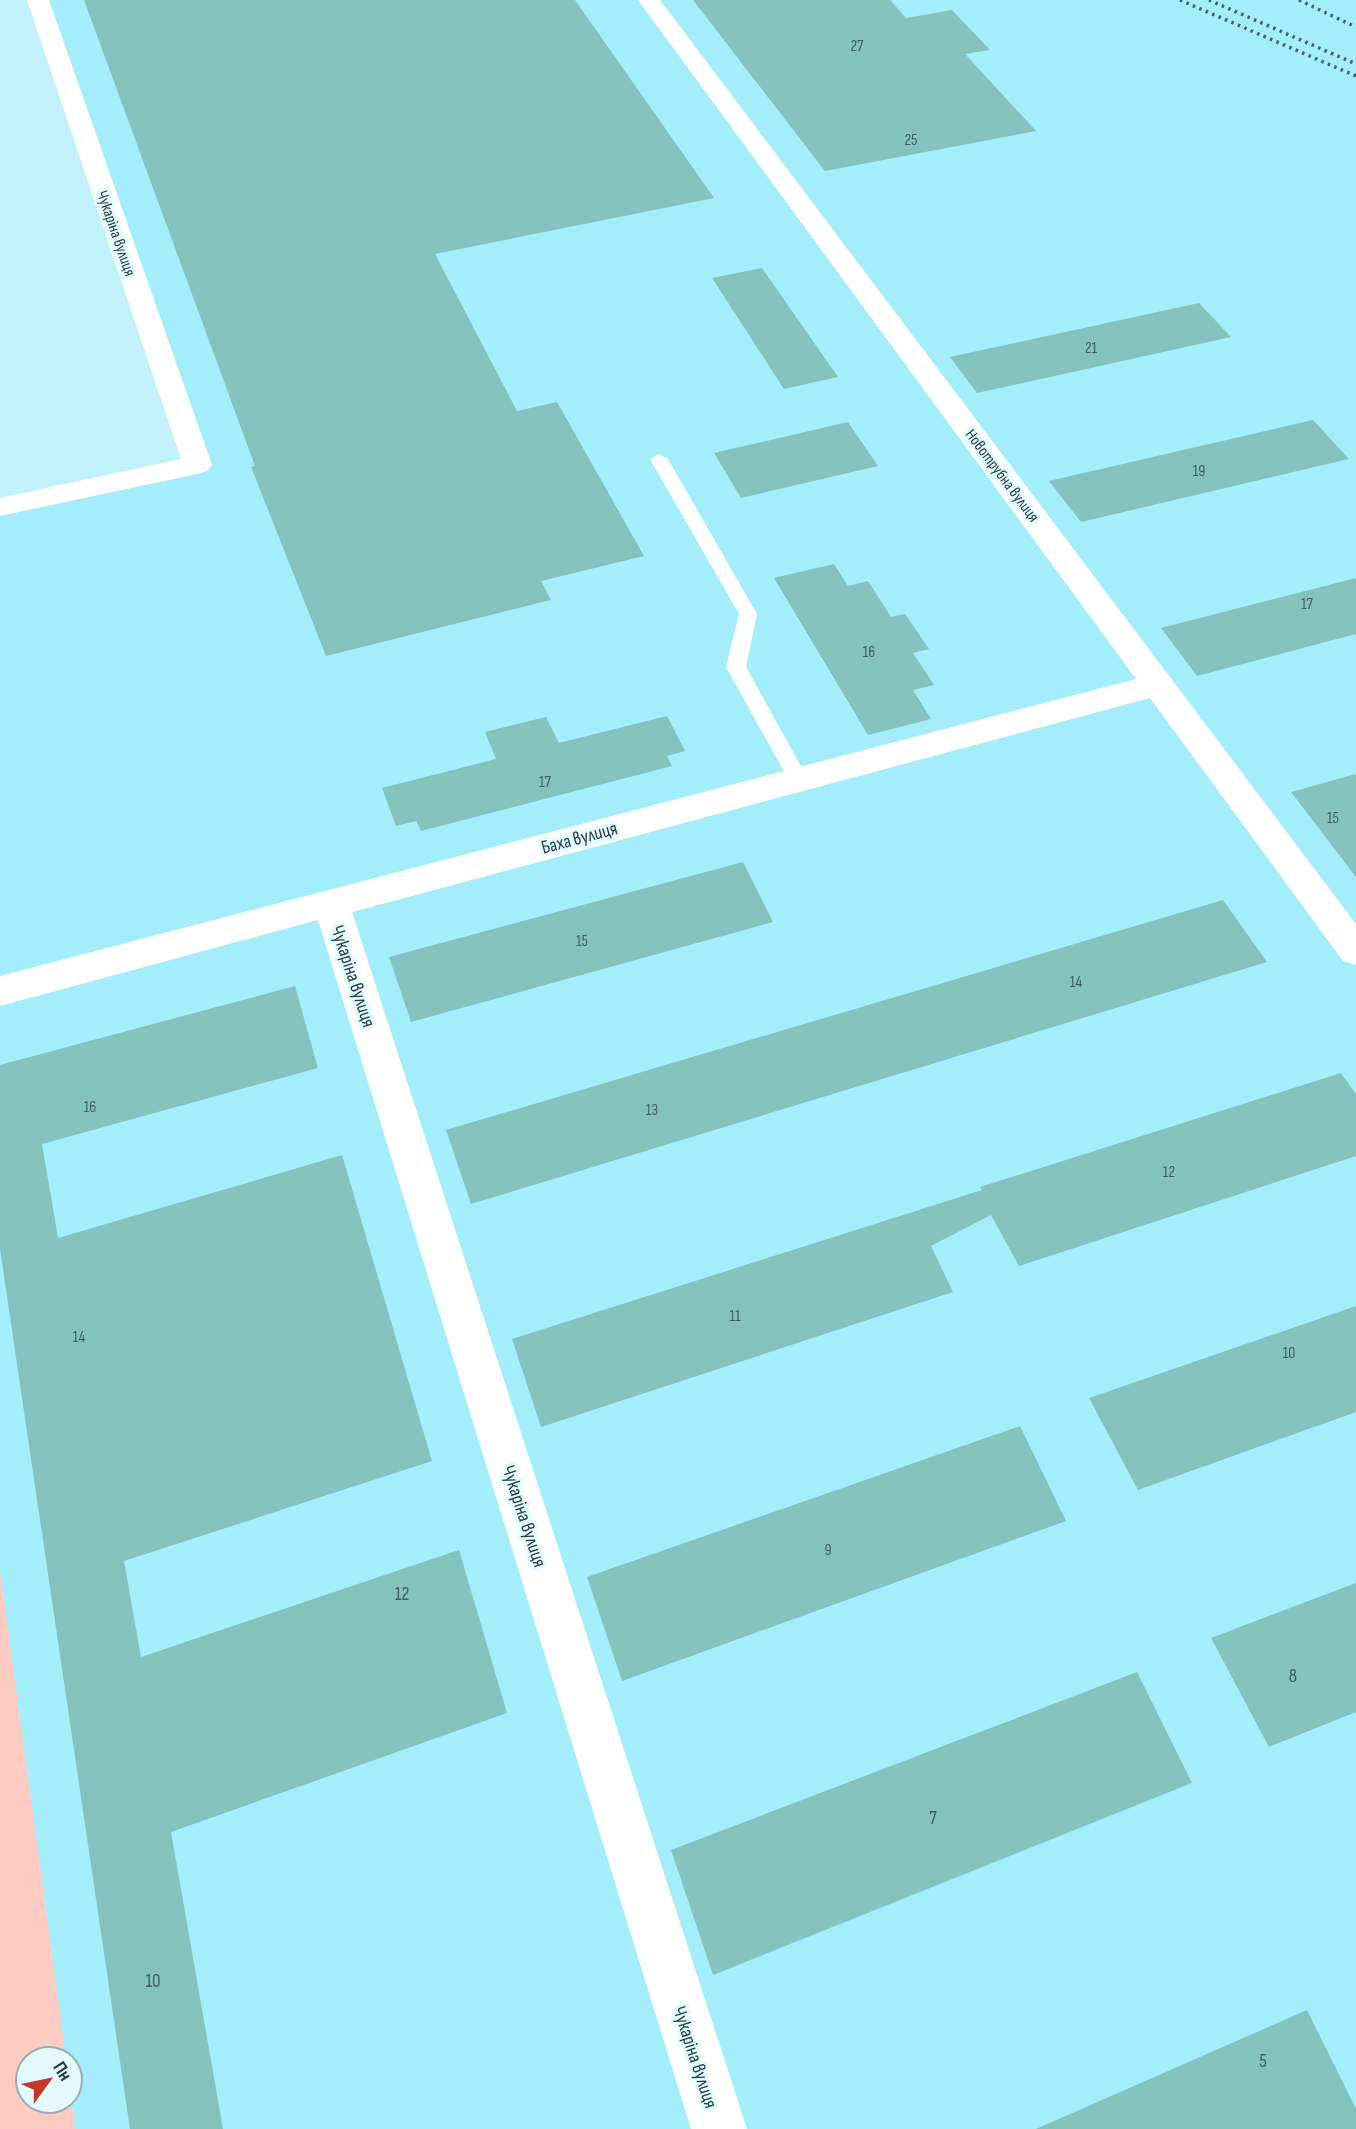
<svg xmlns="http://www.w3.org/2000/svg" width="1356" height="2129" font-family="'Sofia Sans Condensed',sans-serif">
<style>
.built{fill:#a4edfa}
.green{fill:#fecbc2}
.building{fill:#84c2be}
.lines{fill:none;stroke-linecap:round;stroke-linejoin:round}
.lane{fill:#fff;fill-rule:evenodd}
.street{fill:#fff;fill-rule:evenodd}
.rail{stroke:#436167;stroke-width:3.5;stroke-dasharray:2.5 4.5;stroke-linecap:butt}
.labels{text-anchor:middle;stroke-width:7;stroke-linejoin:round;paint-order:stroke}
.number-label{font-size:16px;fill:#3c5e61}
.far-street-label{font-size:16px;fill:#243d42;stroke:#e3fbff}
.street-label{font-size:19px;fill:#243d42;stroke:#e3fbff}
.near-number-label{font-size:19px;fill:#3c5e61}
</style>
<rect width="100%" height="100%" fill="#c1f2fb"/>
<path class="built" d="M32 0H1356V2129H75L70 2091V2059H66L0 1571V515L190 475Z"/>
<path class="green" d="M0 1571 66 2059H28V2101H70V2091L75 2129H0Z"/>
<path class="building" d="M84 0H575L714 198 435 254 517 411 557 402 644 556 541 581 551 600 326 656 251 467 255 466Z
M693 0H890L906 18 952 10 990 50 965 54 1036 131 825 171Z
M762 268 838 377 784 389 712 278Z
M1199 303 1231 337 977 393 950 357Z
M1313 420 1349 459 1081 522 1049 481Z
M848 422 878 466 741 498 714 453Z
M834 564 848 586 868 581 891 617 905 614 929 649 913 653 934 685 913 690 931 719 868 735 774 578Z
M1356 578V634L1197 676 1161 628Z
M667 716 685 751 667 756 672 766 421 831 416 821 396 826 382 788 496 759 485 732 546 717 559 743Z
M1356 774V877L1291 792Z
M743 862 773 922 411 1022 389 957Z
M1223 900 1267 962 471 1204 446 1130Z
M295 986 318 1068 42 1144 58 1238 342 1155 432 1461 124 1561 141 1657 459 1550 507 1713 171 1832 223 2129H130L0 1249V1065Z
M1341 1073 1356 1094V1156L1019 1266 991 1215 931 1246 953 1292 541 1427 512 1339 982 1190 980 1187Z
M1356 1306V1412L1138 1490 1089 1398Z
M1020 1426 1066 1521 622 1681 587 1577Z
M1356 1583V1712L1269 1747 1211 1638Z
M1137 1672 1192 1783 713 1975 671 1850Z
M1307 2010 1356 2109V2129H1036Z"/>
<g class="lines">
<path class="lane" d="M659 454 668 459 757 614 746 667 808 779 805 784 798 786 791 784 726 667 739 614 650 459Z"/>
<path class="street" d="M27 0H49L212 465 207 471 197 474 0 516V498L181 459Z
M638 0H660L1356 924V965L1343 961 1150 698 352 912 747 2129H691L318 920 0 1006V976L1136 679Z"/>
<path class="rail" d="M1180 0 1356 76
M1209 0 1356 64
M1299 0 1356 27"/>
</g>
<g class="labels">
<g class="number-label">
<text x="857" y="51">27</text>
<text x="911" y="145">25</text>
<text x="1091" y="353">21</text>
<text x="1199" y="476">19</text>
<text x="1307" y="609">17</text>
<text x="869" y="657">16</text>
<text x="545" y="787">17</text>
<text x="1333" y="823">15</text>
<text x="582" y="946">15</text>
<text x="1076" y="987">14</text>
<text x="90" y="1112">16</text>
<text x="652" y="1115">13</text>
<text x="1169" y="1177">12</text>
<text x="735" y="1321">11</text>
<text x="79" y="1342">14</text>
<text x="1289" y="1358">10</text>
<text x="828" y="1555">9</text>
</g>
<g class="far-street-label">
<text transform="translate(117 233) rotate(71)" y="6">Чукаріна вулиця</text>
<text transform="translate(1003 475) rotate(53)" y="6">Новотрубна вулиця</text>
</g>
<g class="street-label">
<text transform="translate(579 837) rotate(-15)" y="7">Баха вулиця</text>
<text transform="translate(354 976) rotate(72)" y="7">Чукаріна вулиця</text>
<text transform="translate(525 1516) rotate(72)" y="7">Чукаріна вулиця</text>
<text transform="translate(696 2057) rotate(72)" y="7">Чукаріна вулиця</text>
</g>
<g class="near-number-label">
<text x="402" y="1600">12</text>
<text x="1293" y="1682">8</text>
<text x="933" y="1824">7</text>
<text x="153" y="1987">10</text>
<text x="1263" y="2067">5</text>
</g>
</g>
<g transform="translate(49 2080) rotate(57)"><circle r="33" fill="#e3fbff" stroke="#97afb3" stroke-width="2"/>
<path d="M0-5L12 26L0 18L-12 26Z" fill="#c5392a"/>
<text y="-10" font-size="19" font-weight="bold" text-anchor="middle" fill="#243d42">Пн</text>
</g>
</svg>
